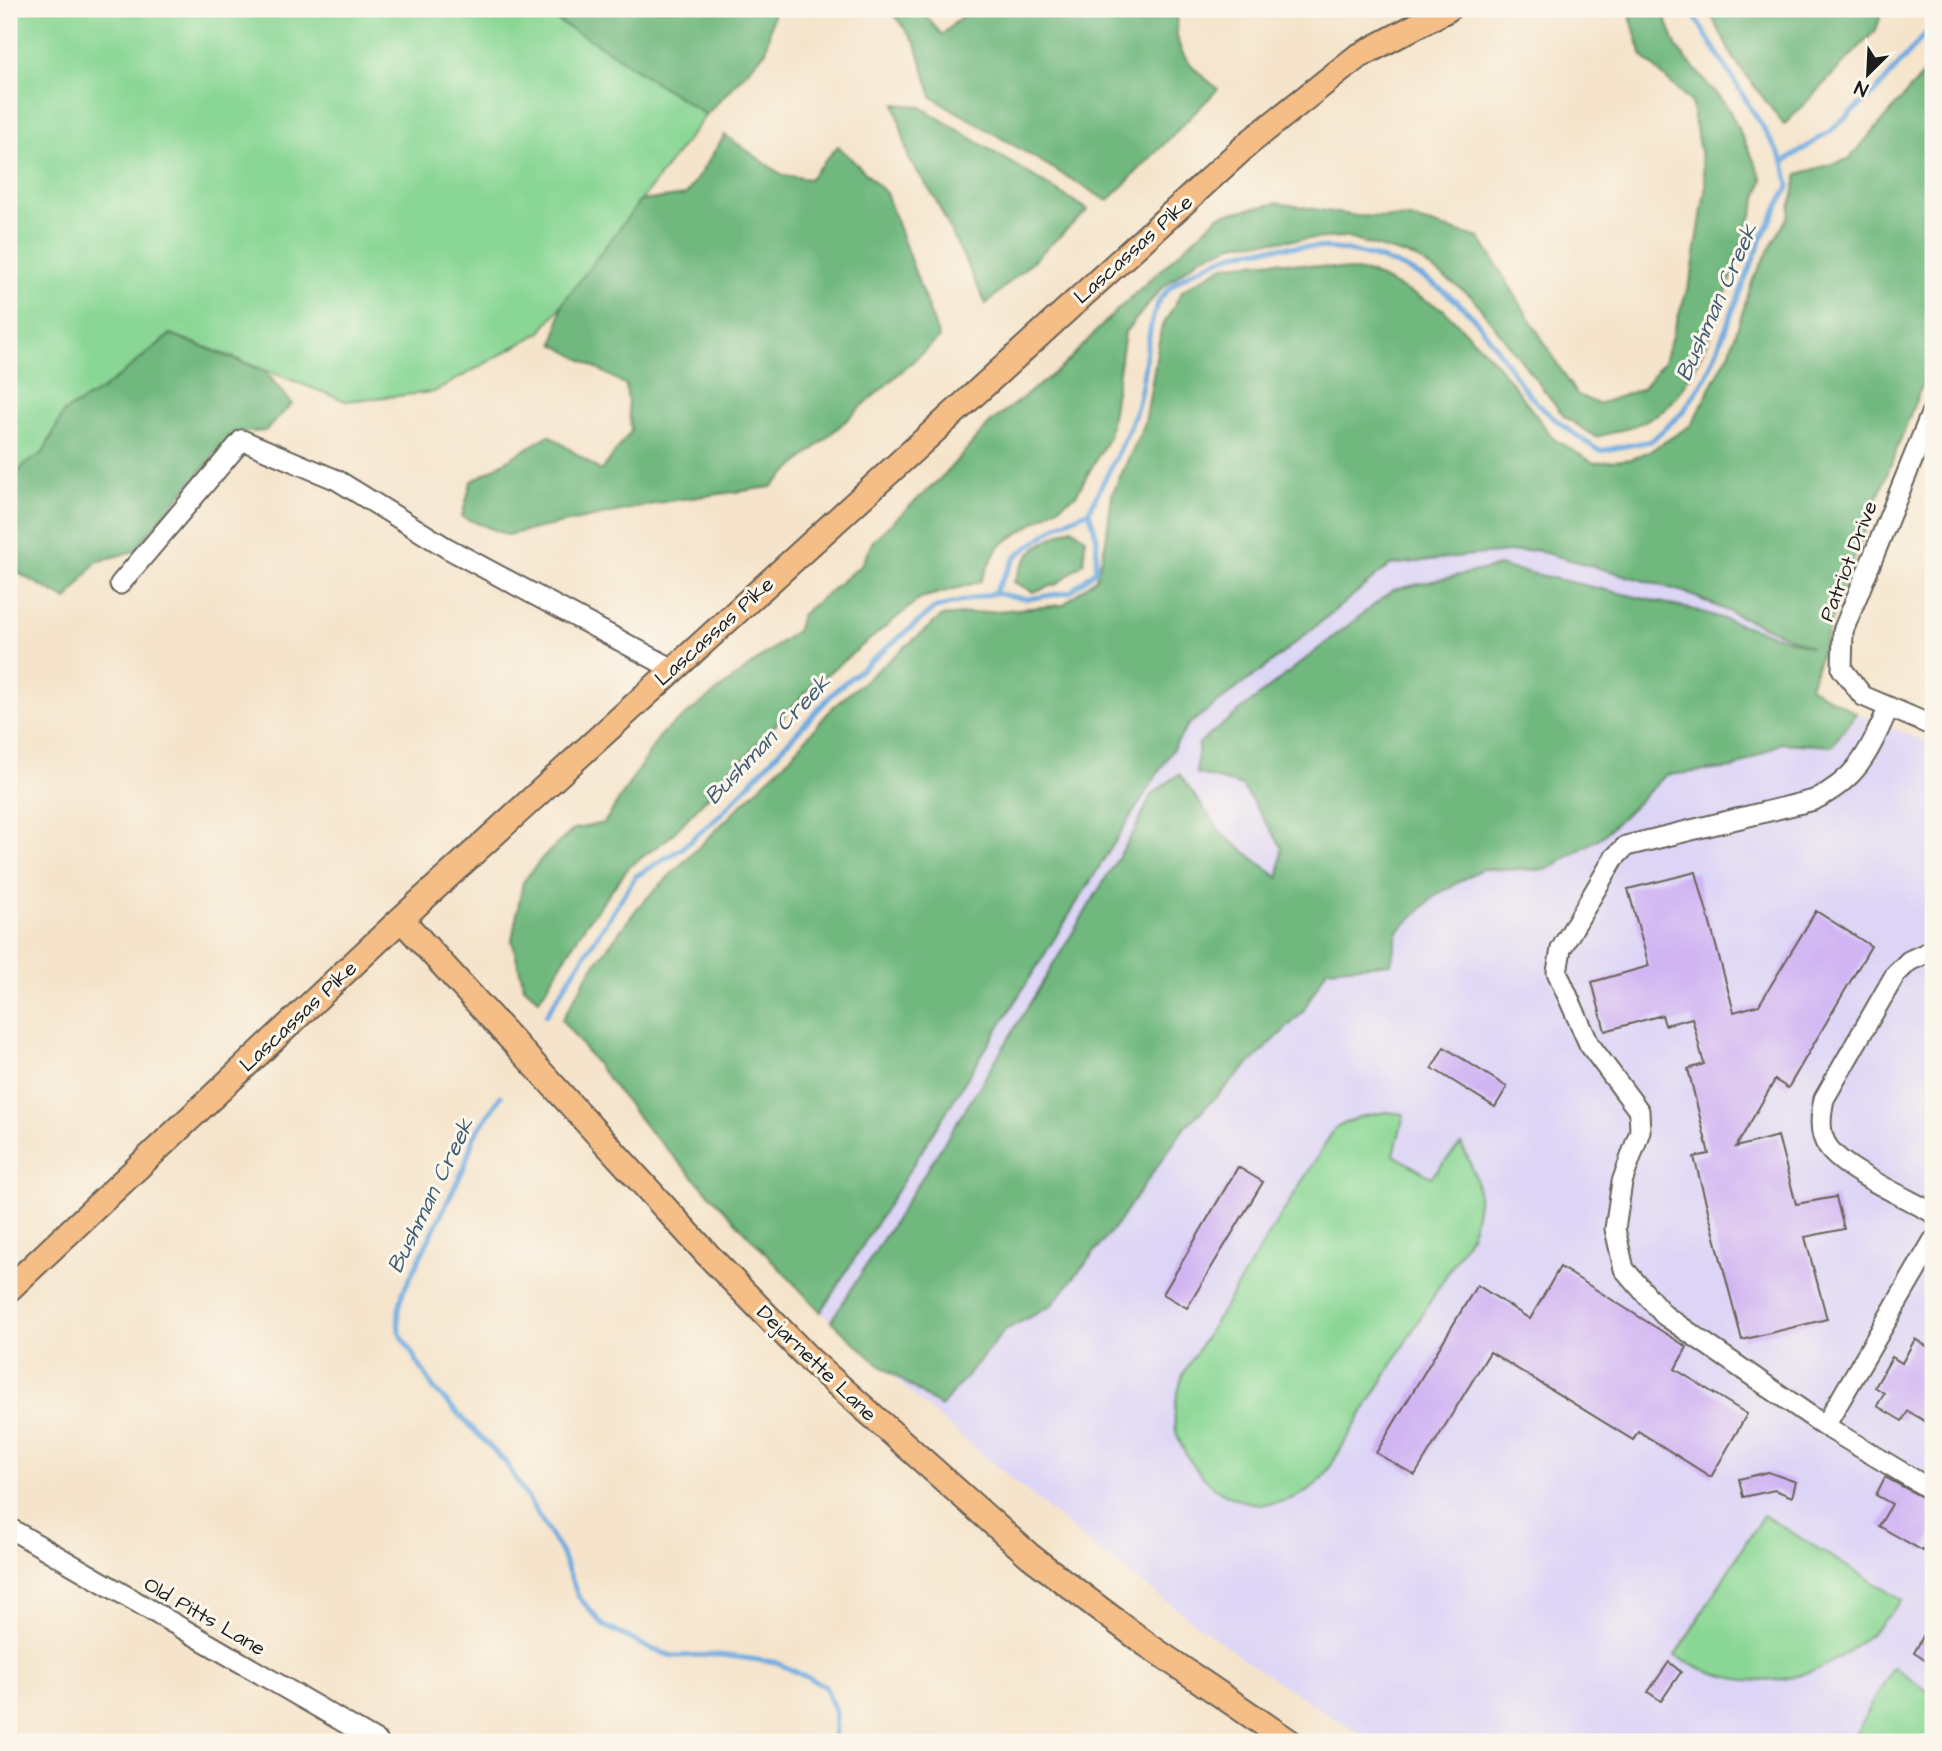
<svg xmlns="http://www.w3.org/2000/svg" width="1942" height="1751" font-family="'Architects Daughter',sans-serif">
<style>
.built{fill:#ddd5f6}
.green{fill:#8ad795;stroke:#537a58;stroke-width:2}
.forest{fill:#6fb87e;stroke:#466a4d;stroke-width:2}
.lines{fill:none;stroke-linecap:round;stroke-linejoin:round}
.stream{stroke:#6eabe0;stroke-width:5}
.building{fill:#d1b5f3}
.minor-casing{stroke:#686259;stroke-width:23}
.major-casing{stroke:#686259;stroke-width:28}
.minor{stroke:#fff;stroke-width:19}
.major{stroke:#f6be87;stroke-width:24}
.labels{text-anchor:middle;stroke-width:6;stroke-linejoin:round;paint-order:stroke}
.street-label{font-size:21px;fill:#1c1c1c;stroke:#fbf7ec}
.water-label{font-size:23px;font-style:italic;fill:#415c74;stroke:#fbf7ec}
</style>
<rect width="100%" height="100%" fill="#fbf7ec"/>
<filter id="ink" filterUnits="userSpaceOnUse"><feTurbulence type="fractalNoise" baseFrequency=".0143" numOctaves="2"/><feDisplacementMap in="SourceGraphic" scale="14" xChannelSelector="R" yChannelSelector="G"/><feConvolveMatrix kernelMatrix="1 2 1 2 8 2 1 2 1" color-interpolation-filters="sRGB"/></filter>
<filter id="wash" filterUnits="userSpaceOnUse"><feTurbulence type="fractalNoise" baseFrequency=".00686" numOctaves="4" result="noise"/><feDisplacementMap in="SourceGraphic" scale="28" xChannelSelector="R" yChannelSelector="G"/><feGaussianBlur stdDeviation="1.57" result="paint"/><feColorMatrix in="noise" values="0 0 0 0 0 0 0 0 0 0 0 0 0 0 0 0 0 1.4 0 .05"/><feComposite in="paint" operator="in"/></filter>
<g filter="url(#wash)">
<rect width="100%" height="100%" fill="#f5e4cb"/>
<path class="built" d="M1497 364 1554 439 1594 463 1631 459 1837 603 1810 687 1856 713 1933 745V1742H1372L1253 1666 1095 1548 941 1420 821 1312 1205 697Z"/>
<path class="green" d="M9 9H536L596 43 706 115 541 332 434 392 346 401 171 334 103 389 64 412 43 453 25 464 9 485Z
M1386 1112 1404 1114 1394 1155 1431 1177 1461 1144C1481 1184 1483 1193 1470 1236L1323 1478C1282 1517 1227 1511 1193 1465 1185 1454 1177 1440 1175 1426 1173 1407 1178 1392 1183 1374L1335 1128 1359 1117Z
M1763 1515 1902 1600C1842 1675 1765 1707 1675 1656Z
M1893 1667 1933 1695V1742H1851Z"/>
<path class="forest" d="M536 9H774L766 51 706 115 596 43Z
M890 9H920L942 35 969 9H1179C1169 49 1189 65 1218 89L1108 201 932 97 916 44Z
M1628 9H1662L1677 48 1728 108 1763 179C1745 235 1708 372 1664 409 1646 424 1618 432 1595 437L1564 416 1471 296 1416 258 1344 237 1238 243 1200 258 1161 289 1125 332 1109 437 1076 495 998 547 980 582 921 598 811 687 671 836 629 867 584 927 539 1000 524 987 512 940 523 882 543 857 574 829 604 823 661 734 797 630 801 615 861 565 874 539 943 476 990 423 1061 368 1114 313 1220 215 1278 203 1357 216 1410 218 1480 238 1576 394 1598 404 1642 389 1664 361 1692 274 1706 185 1691 102 1642 56Z
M1708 9H1883L1876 30 1784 125 1733 58Z
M1933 63V356L1837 603 1810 687 1856 713 1832 746 1781 743 1734 768 1666 775 1603 836 1546 870 1482 869 1436 895 1398 931 1391 963 1327 969 1302 1013 1185 1127 1117 1224 1051 1306 1005 1330 941 1407 878 1364 831 1321 978 1089 1136 828 1151 795 1179 774 1222 834 1279 878 1282 847 1242 786 1196 773 1199 743 1393 590 1499 566 1699 611 1811 647 1684 592 1535 550 1473 555 1390 565 1271 663 1188 725 821 1312 645 1126 562 1020 590 971 639 906 790 757 833 707 942 616 1063 605 1096 578 1106 541 1112 494 1145 423 1161 329 1183 290 1226 265 1276 261 1371 273 1443 309 1497 364 1554 439 1594 463 1631 459 1650 451 1691 425 1730 351 1753 279 1788 216 1798 174 1849 159Z
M895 104 919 106 1088 210 986 304 935 198 909 159Z
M725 135 782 175 809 179 838 146 886 193 939 338 771 487 668 501 507 535 462 517 471 482 549 435 601 471 631 431 626 385 554 344 562 304 640 201 686 195Z
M171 334 266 372 292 404 265 431 233 433 134 551 96 562 67 600 9 568V485L25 464 43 453 64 412 103 389Z
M1072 528 1085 538 1084 562 1057 584 1033 592 1014 582C1027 549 1041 542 1072 528Z"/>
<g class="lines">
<path class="stream" d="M1784 162 1829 132 1877 90 1933 25
M994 593 1027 599 1070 592 1096 570 1097 538 1089 511
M546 1015 636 876 681 849 721 814 837 689 935 608 994 593 1016 556 1060 524 1089 511C1104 478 1125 445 1136 410 1146 382 1146 324 1159 301 1176 273 1230 252 1260 249 1338 240 1414 257 1470 314 1491 336 1505 363 1523 387 1544 414 1572 433 1600 451L1651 441 1682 413 1706 377 1764 233 1789 186 1784 162 1690 9
M501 1096 474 1136 464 1168 403 1292 398 1313 399 1332 434 1389 506 1463 561 1552 578 1596 603 1625 651 1649 673 1656 720 1655 775 1662 825 1686 836 1714 834 1742"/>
</g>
<g id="blocks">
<path class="building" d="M1696 872 1734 1012 1759 1005 1816 911 1871 946 1788 1088 1775 1080 1736 1147 1778 1136 1796 1204 1836 1197 1844 1229 1805 1237 1827 1319 1742 1340 1694 1157 1709 1154 1688 1069 1704 1064 1692 1018 1665 1025 1662 1015 1605 1031 1592 982 1649 966 1628 889Z
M1444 1047 1507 1087 1495 1107 1432 1068Z
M1238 1167 1263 1182 1187 1308 1163 1294Z
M1560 1267 1687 1347 1675 1369 1747 1414 1711 1477 1638 1431 1633 1440 1490 1352 1415 1475 1376 1453 1477 1285 1530 1319Z
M1915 1339 1933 1350V1426L1908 1411 1902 1421 1877 1406 1884 1393 1875 1387 1892 1357 1902 1363Z
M1768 1472 1796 1482 1792 1497 1775 1490 1743 1497 1739 1479Z
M1885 1477 1933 1503V1532L1923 1551 1879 1526 1892 1504 1876 1495Z
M1933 1618V1665L1914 1653Z
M1669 1662 1681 1672 1661 1701 1648 1692Z"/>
</g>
</g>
<g filter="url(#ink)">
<use href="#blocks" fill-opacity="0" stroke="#686259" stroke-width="2"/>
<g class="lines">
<g class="minor-casing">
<path id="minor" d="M1933 409 1843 631 1842 669 1863 696 1933 726
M120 584 242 440 337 480 447 548 673 669
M1889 707C1869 751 1859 778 1814 800L1626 846 1614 858 1561 949 1557 972 1589 1044 1639 1111 1640 1131 1622 1182 1615 1229 1624 1269 1664 1315 1825 1426 1933 1491
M1933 950 1909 961 1895 975 1824 1099C1821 1114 1818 1133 1828 1147 1843 1170 1907 1198 1933 1213
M1825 1426 1933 1241
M9 1528 378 1742"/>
</g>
<g class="major-casing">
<path id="major" d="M401 919 708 1255 810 1360 1030 1556 1146 1644 1290 1742
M9 1289 401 919 1250 142 1357 57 1448 9"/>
</g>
<use href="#minor" class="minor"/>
<use href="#major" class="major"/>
</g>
</g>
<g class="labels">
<g class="street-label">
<text transform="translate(1133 249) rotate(-42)" y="7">Lascassas Pike</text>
<text transform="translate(1848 561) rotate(-69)" y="7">Patriot Drive</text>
<text transform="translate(714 631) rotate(-42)" y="7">Lascassas Pike</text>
<text transform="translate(298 1016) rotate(-43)" y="7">Lascassas Pike</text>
<text transform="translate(817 1363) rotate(44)" y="7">Dejarnette Lane</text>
<text transform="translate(205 1616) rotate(30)" y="7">Old Pitts Lane</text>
</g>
<g class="water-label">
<text transform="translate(1716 302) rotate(-66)" y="8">Bushman Creek</text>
<text transform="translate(767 739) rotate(-46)" y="8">Bushman Creek</text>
<text transform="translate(430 1195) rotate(-64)" y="8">Bushman Creek</text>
</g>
</g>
<rect width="1942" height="1751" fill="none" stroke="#fbf7ec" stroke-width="35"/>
<g transform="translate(1868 74) rotate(204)" stroke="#fbf7ec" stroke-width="5" paint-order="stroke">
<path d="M0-5L12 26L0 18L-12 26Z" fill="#1c1c1c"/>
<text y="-10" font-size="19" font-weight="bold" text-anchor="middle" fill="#1c1c1c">N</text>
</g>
</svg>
